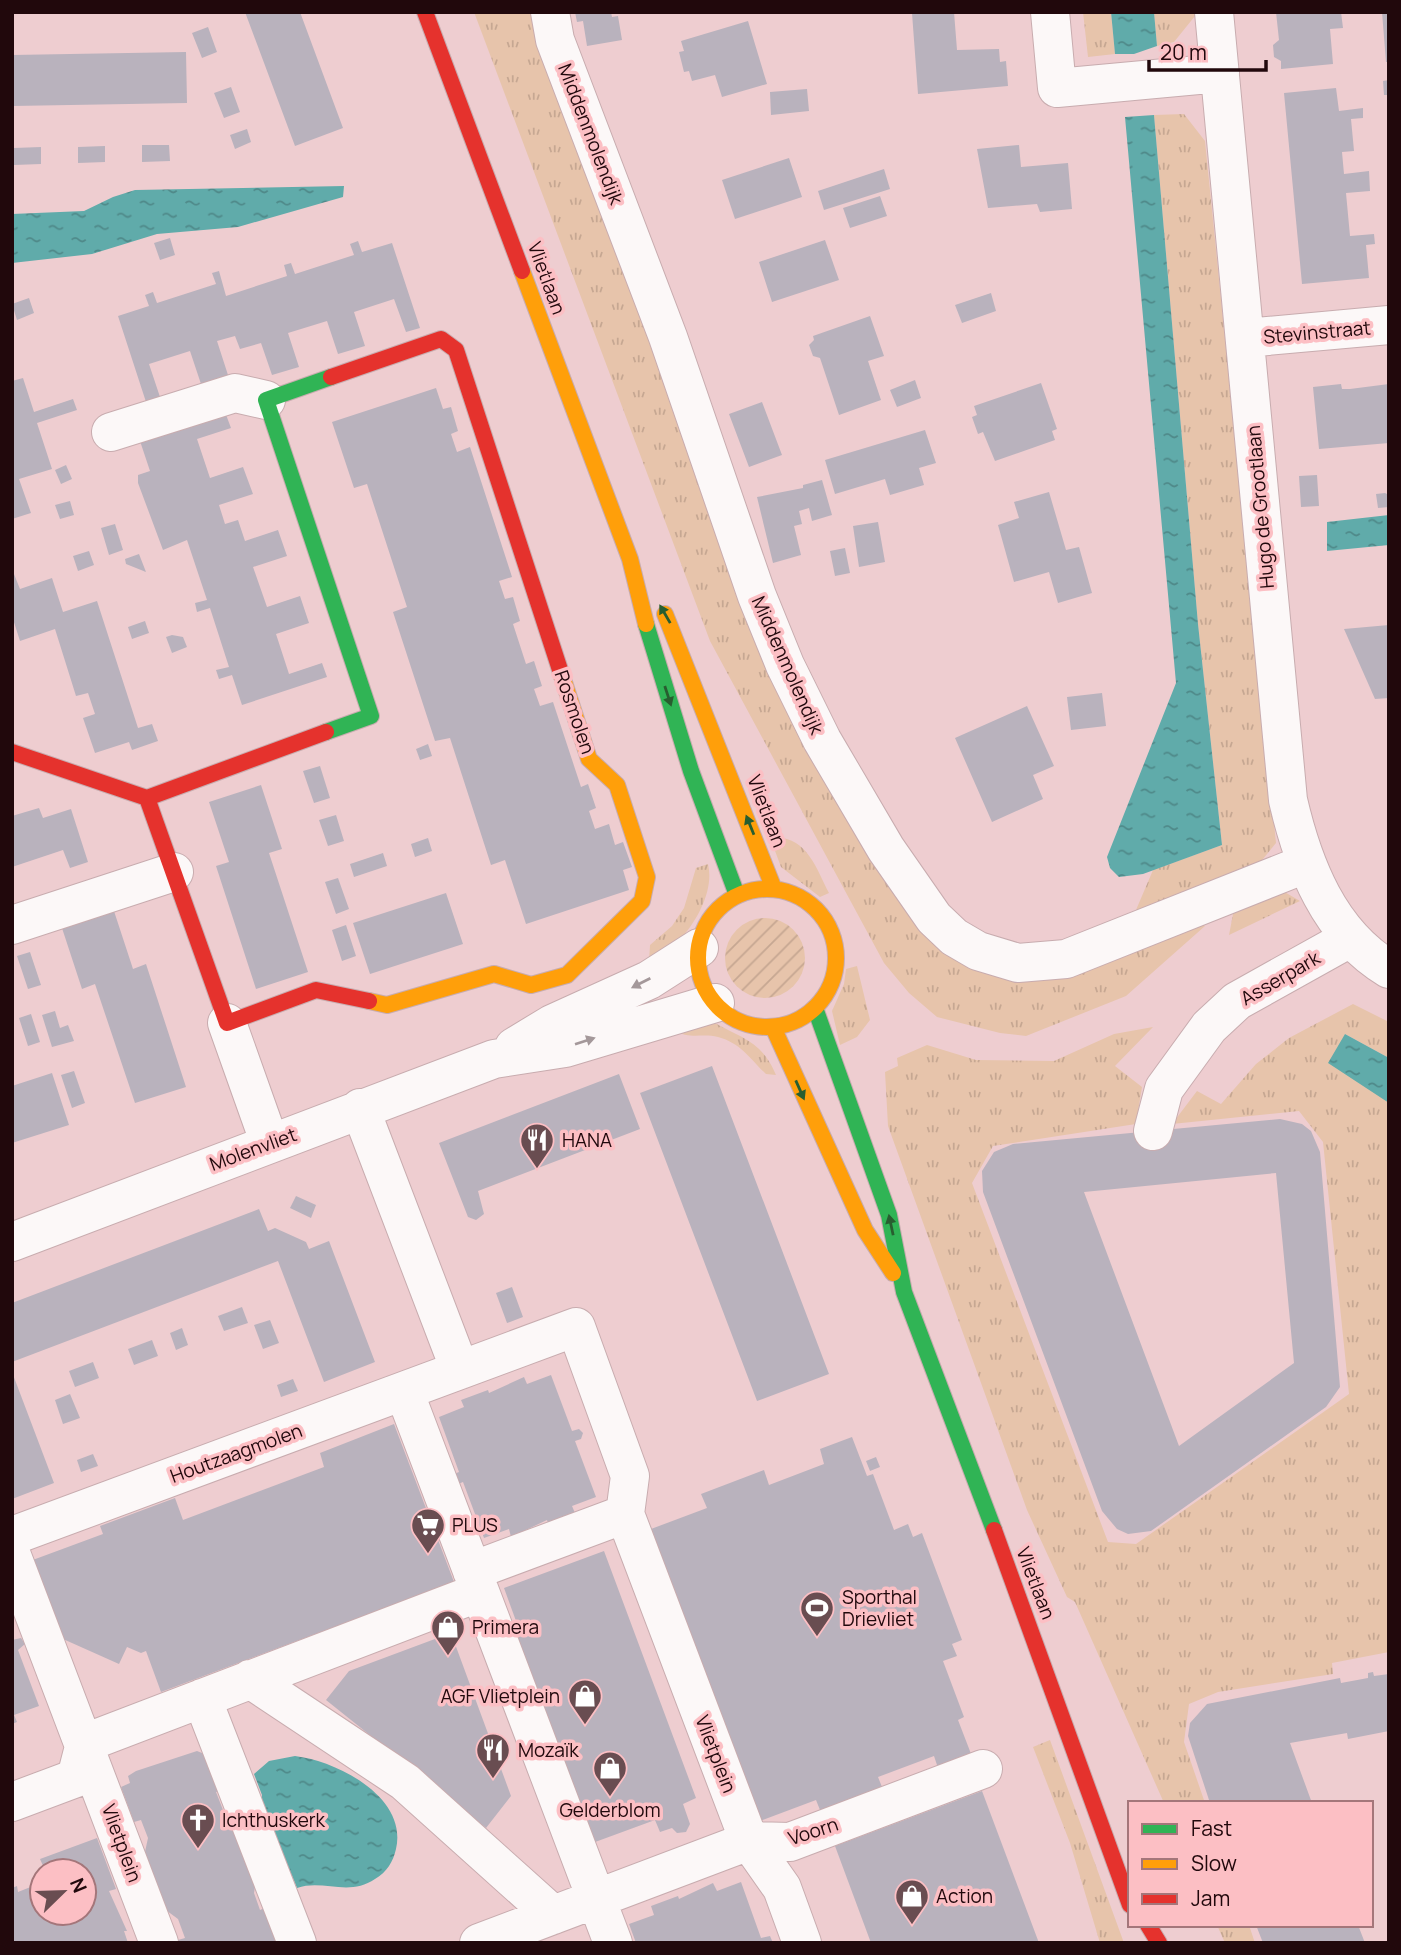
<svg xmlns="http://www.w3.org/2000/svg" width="1401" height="1955" font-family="Manrope,sans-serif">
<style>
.grass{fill:url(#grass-tufts)}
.garden{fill:url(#garden-furrows)}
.water{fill:url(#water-ripples)}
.building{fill:#b9b2bd;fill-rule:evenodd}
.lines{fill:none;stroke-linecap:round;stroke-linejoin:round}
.street-casing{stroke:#c8acaf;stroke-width:40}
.fast-casing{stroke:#c8acaf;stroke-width:18}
.slow-casing{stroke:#c8acaf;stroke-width:18}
.jam-casing{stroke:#c8acaf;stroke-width:18}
.street{stroke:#fcf8f8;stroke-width:38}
.fast{stroke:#30b455;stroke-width:16}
.slow{stroke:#ff9f0a;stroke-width:16}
.jam{stroke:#e5322d;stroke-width:16}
.oneway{fill:#285e30}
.oneway2{fill:#a4989a}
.labels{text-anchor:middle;stroke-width:7;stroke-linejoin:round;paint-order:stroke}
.street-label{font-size:19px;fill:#21080c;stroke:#fcbfc4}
.poi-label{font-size:19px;fill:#21080c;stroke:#fcbfc4;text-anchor:start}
</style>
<defs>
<pattern id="grass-tufts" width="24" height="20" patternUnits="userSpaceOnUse" patternTransform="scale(1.75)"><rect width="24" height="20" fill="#e7c4ab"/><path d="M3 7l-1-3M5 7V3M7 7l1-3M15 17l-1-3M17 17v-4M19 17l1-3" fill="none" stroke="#c6a792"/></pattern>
<pattern id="garden-furrows" width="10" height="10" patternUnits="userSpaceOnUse" patternTransform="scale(1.75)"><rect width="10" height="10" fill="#e7c4ab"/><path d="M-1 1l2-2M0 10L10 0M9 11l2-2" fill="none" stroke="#c6a792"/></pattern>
<pattern id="water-ripples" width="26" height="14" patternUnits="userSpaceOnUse" patternTransform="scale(1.75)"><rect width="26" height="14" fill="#60abaa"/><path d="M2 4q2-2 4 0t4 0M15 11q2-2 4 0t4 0" fill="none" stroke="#4f8989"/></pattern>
</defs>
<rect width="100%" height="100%" fill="#eecdd0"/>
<path class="grass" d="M474 12H538L741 589 965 958 1197 920 1205 926 1126 996 1026 1036 1000 1033 937 1017 909 993 884 963 710 641Z
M1083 12H1111L1115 54 1088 57Z
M1154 12H1195V16L1174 42 1157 46Z
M1184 114 1205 141 1276 843 1258 865 1136 910 1153 870 1222 845 1198 624 1154 115Z
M776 837C808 839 816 868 829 893L820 897 781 867 771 840Z
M708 864C714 888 699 917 684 935 676 946 660 954 649 962L650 945 672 926 684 908 696 868Z
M1276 887 1300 901 1229 935 1235 904Z
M857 966 870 1020 857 1037 840 1045 832 1011 844 984 846 969Z
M1353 1004 1389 1022V1058L1345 1034 1365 1085 1389 1103V1652L1332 1663 1333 1674 1218 1692 1189 1704 1184 1742 1205 1803H1164L1075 1602 1067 1597 1027 1510 888 1126 885 1072 898 1066 897 1058 927 1045 976 1060 1054 1061 1114 1034 1153 1027 1115 1066 1142 1087 1136 1124 993 1146 972 1183 1108 1542 1136 1544 1349 1394 1323 1142 1299 1111 1172 1124 1197 1091 1221 1104 1256 1064 1289 1038Z
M713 1022C743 1039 762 1041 776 1075L766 1074C750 1059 741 1043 718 1037 702 1033 689 1040 674 1030Z
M1050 1740 1124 1943H1100L1070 1843 1033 1747Z
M1217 1925H1249L1255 1943H1225Z"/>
<path class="garden" d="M725 958a40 40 0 1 1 80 0a40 40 0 1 1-80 0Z"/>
<path class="water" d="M1111 12H1154L1157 46 1134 54H1115Z
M1154 115 1198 624 1222 845 1143 874 1119 877 1110 868 1107 857 1176 683 1125 117Z
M344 186 343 197 238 227 157 234 92 254 12 263V214L84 211 113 197 135 190Z
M1389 515V545L1327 551V522Z
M1345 1034 1389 1058V1103L1328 1063Z
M295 1756C337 1761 408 1797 396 1849 393 1862 387 1872 375 1879 349 1897 323 1879 297 1888L292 1876 273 1861 258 1818 262 1795 254 1774 269 1761Z"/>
<path class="building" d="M245 12H300L343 128 295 146Z
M575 12H611L612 17 618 16 622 40 587 46 583 21 577 22Z
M954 12 957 50 999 49 1000 62 1006 61 1008 86 918 94 912 13Z
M1276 12H1341L1343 28 1330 29 1333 64 1281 69V61L1274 57 1273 45 1279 40Z
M1382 12H1389V62H1386Z
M748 21 767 84 722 97 715 75 692 81 689 71 684 72 679 52 684 51 681 41Z
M208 27 217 52 202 58 192 33Z
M186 52 187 103 12 106V55Z
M1389 80V95H1384L1383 81Z
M231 87 240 112 224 118 214 93Z
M1336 88 1339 111 1363 108V118L1351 119 1354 151 1342 152 1344 174 1369 171 1370 191 1346 193 1350 236 1374 234 1375 244 1366 245 1369 278 1302 284 1284 93Z
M807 89 809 111 771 115 770 92Z
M247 129 251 142 235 149 230 135Z
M142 145H169L170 161 142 162Z
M1019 145 1021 167 1068 163 1072 209 1040 212 1037 204 988 208 977 149Z
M105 146V162L78 163V147Z
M41 147V164L14 165V148Z
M789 158 802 197 735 219 722 180Z
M884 169 890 189 824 210 818 191Z
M880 196 887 216 850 228 843 208Z
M170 238 175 255 160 260 154 243Z
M825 240 839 280 772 302 759 262Z
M358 241 362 252 392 243 420 328 406 332 394 299 354 312 365 346 338 354 327 321 288 333 299 367 272 375 261 343 240 349 235 336 217 341 228 375 201 384 190 351 149 364 160 397 146 402 118 316 149 306 145 295 153 292 157 303 216 284 212 273 219 271 226 296 287 276 284 265 291 263 295 274 354 255 350 244Z
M991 293 996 311 962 323 955 305Z
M29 298 34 313 17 320 12 304Z
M870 316 884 356 868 361 881 400 839 415 820 358 813 356 809 345 814 340 813 336Z
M23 378 34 412 73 399 77 410 37 423 52 469 19 479 31 513 12 519V381Z
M915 380 921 398 897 407 890 390Z
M1041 383 1057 429 1052 431 1055 440 995 461 983 432 978 434 972 417 977 415 974 406Z
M1341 384 1342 389H1350L1389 384V443L1319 449 1313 387Z
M436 388 443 409 451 407 458 431 451 434 457 452 470 447 512 577 499 581 505 599 513 597 520 621 513 624 526 664 534 661 542 686 534 689 540 706 553 702 581 787 588 784 596 808 589 811 595 829 609 824 615 845 623 842 632 867 623 870 629 890 526 924 505 860 491 865 450 738 435 741 393 612 407 607 367 484 354 488 332 422Z
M762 402 782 455 749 467 729 414Z
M225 412 231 428 197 439 210 478 243 467 253 494 219 505 225 524 238 520 245 541 278 530 287 556 253 567 267 607 300 596 309 623 276 634 289 674 322 663 327 677 242 705 232 675 219 679 216 670 229 667 210 608 197 612 195 603 207 600 187 540 163 550 138 483V475L150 471 140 441Z
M925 430 936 463 919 468 924 485 890 495 885 479 835 494 825 460Z
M66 465 72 479 61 484 55 470Z
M1317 475 1319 506 1301 507 1299 476Z
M822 480 832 515 812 521 809 508 799 511 802 524 794 526 801 555 773 563 757 497 803 488V485Z
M1049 492 1066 550 1079 547 1092 593 1058 603 1049 572 1014 582 998 525 1019 518 1014 502Z
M1385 493 1389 495V507L1378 508 1376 494Z
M70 501 74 515 60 519 55 505Z
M878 522 885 562 859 567 853 526Z
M115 524 123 550 109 555 101 528Z
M845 548 850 573 835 576 830 551Z
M89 551 94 565 78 571 73 556Z
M139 554 146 572 126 564 125 559Z
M12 569 20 589 52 578 63 612 97 601 138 728 152 724 158 741 132 750 129 742 95 753 83 718 95 714 88 693 76 696 55 629 20 641 12 616Z
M145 621 149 633 132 639 128 627Z
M1389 625V698L1375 699 1344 629Z
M172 635 183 637 187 647 172 653 166 637Z
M1102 693 1106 726 1071 730 1067 697Z
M1027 706 1054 766 1033 775 1043 799 992 822 955 738Z
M428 744 432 756 420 760 416 749Z
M320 766 330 798 314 803 303 771Z
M261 785 282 849 269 853 308 972 256 989 216 866 229 862 209 802Z
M39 808 43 818 71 809 88 862 70 868 63 850 12 867V816Z
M336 815 344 841 328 846 319 820Z
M428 838 432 851 415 857 411 844Z
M383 853 387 866 354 877 350 864Z
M338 878 349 909 336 914 325 882Z
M446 893 463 944 370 974 353 923Z
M113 908 133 969 146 964 186 1087 135 1103 95 984 82 989 61 925Z
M346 925 356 956 342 961 332 930Z
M30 952 41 985 28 989 17 956Z
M55 1011 60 1028 68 1025 74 1041 52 1047 42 1015Z
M31 1014 40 1042 28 1046 19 1018Z
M712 1066 829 1374 757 1401 640 1093Z
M74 1071 85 1103 72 1108 61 1075Z
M52 1073 69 1125 12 1143V1086Z
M619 1074 640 1129 478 1191 484 1214 476 1220 468 1217 439 1143Z
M1280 1119 1302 1124 1311 1131 1320 1152 1340 1387 1326 1407 1151 1531 1128 1534 1117 1529 1102 1511 983 1192 982 1171 994 1152 1013 1144ZM1276 1173 1294 1363 1179 1446 1084 1192Z
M296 1196 316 1205 311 1218 290 1208Z
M259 1209 268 1231 275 1228 306 1242 309 1249 329 1241 375 1362 324 1382 278 1261 12 1362V1303Z
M512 1287 523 1317 507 1323 496 1293Z
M242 1307 248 1323 224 1331 218 1316Z
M270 1320 279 1343 263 1349 254 1325Z
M182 1328 188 1345 176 1350 170 1333Z
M152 1340 158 1356 134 1365 128 1349Z
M93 1362 99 1378 75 1387 69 1371Z
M12 1372 54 1483 12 1499Z
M551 1375 572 1431 579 1429 583 1433 581 1439 575 1441 596 1497 572 1506 575 1513 548 1523 547 1520 511 1537 509 1529 484 1538 463 1482 458 1484 454 1474 459 1472 439 1417 464 1407 461 1400 488 1390 489 1393 524 1377 527 1384Z
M293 1379 298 1391 281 1397 277 1385Z
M70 1394 80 1418 63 1424 55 1400Z
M394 1424 454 1582 161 1692 146 1651 141 1653 127 1647 119 1664 63 1639 30 1561 103 1534 100 1526 175 1498 183 1520 324 1467 320 1453Z
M852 1437 867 1476 873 1474 894 1530 908 1524 913 1537 922 1533 962 1640 952 1644 957 1656 943 1661 964 1717 958 1720 973 1759 939 1771 934 1756 878 1777 884 1792 822 1815 816 1800 760 1821 613 1526 646 1514 651 1529 707 1508 701 1494 764 1470 769 1485 824 1464 820 1449Z
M93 1454 98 1466 81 1472 77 1460Z
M876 1457 880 1467 870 1471 866 1461Z
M604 1551 696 1798 683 1804 690 1824 686 1832 677 1833 672 1828 660 1832 655 1820 587 1845 505 1625 516 1621 504 1588Z
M451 1633 511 1796 486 1828 326 1700 349 1671Z
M21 1638 25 1644 18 1650 39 1706 14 1715 17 1722 12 1724V1640Z
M1373 1672 1374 1676 1389 1674V1731L1348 1739 1347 1733 1290 1743 1312 1803H1210L1188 1736 1190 1723 1207 1704 1340 1678 1341 1683 1368 1678V1673Z
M197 1751 207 1755 223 1790 216 1792 223 1810 242 1825 258 1868 254 1893 260 1910 267 1907 280 1943H180L178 1940 185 1938 178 1919 159 1905 143 1861 148 1838 141 1820 134 1822 121 1787 130 1783 128 1776 136 1771Z
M982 1791 1039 1943H871L835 1846Z
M97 1838 116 1889 109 1891 127 1931H124L128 1943H12V1888L17 1886 18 1892 38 1884 37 1871 44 1868 40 1859ZM42 1871H84V1913H42Z
M741 1882 761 1938 770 1936 773 1943H636L629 1924 654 1915 651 1906 678 1896 679 1899 713 1883 717 1891Z
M1256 1925H1358L1365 1943H1263Z"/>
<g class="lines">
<g class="street-casing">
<path id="street" d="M550 12 555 40 668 337 757 596 785 665 822 740 886 849 934 918 954 937 978 951 1018 963 1066 959 1305 864
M1050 12 1057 88 1220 73
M1214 12 1288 800C1303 865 1329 933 1389 969
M1245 338 1389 325
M111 432 235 393 266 400
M12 925 174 872
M227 1023 270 1144
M514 1047 552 1024 649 980 699 948
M360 1108 460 1370
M1153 1131 1164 1089 1209 1027 1237 1001 1350 938
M12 1242 494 1059 565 1048 715 1003
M404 1391 613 1943
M12 1536 576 1327 630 1476 625 1514 749 1841 782 1888 802 1943
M12 1556 159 1943
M472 1571 625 1514
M250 1679 405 1782 553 1915
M202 1698 297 1943
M12 1802 76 1778 85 1743 480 1592
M479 1943 749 1841 790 1842 983 1769"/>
</g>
<g class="fast-casing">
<path id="fast" d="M646 624 691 771 737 895
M326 732 371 716 266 400 331 377
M815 1008 889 1215 904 1292 994 1530"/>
</g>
<g class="slow-casing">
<path id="slow" d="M522 271 630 559 646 624
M665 614 774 889
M698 958a69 69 0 1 1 138 0a69 69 0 1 1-138 0Z
M369 1001 387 1005 494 974 531 985 567 975 642 901 647 877 617 785 589 759 562 676
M773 1027 865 1230 893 1273"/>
</g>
<g class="jam-casing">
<path id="jam" d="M425 12 522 271
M331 377 441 339 456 350 562 676
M12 752 147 798 326 732
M147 798 227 1023 316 990 369 1001
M994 1530 1130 1905
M1148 1925 1159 1943"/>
</g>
<use href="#street" class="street"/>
<use href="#fast" class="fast"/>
<use href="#slow" class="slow"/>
<use href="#jam" class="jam"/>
</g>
<defs><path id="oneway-solid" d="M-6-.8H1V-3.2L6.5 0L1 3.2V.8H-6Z" transform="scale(1.75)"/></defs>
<g class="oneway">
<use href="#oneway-solid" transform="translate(665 614) rotate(-120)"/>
<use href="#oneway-solid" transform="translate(668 696) rotate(72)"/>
<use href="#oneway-solid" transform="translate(750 825) rotate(-112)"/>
<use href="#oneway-solid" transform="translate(800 1090) rotate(66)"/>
<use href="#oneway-solid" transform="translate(891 1225) rotate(-102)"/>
</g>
<g class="oneway2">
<use href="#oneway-solid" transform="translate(641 983) rotate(153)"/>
<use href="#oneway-solid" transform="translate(585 1041) rotate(-18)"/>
</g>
<defs>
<g id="restaurant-pin" transform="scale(1.75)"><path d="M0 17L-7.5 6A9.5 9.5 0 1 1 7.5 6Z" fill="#694d51" stroke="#fcbfc4"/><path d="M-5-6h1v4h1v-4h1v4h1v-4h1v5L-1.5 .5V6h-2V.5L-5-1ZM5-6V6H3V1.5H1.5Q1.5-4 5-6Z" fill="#fff"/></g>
<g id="supermarket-pin" transform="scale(1.75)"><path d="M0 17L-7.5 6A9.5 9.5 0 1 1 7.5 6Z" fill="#694d51" stroke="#fcbfc4"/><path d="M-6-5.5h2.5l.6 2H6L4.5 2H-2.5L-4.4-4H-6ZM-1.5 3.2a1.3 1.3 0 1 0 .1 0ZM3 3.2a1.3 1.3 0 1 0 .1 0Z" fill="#fff"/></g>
<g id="stadium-pin" transform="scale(1.75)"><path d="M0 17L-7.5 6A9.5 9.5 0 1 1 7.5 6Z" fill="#694d51" stroke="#fcbfc4"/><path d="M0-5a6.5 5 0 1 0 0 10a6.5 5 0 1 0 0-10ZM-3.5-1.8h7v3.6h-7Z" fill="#fff"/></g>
<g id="shop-pin" transform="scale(1.75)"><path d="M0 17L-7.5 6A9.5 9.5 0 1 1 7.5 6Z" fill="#694d51" stroke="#fcbfc4"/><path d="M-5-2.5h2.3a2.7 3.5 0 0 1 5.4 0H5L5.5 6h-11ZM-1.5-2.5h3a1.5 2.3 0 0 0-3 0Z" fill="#fff"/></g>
<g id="church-pin" transform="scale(1.75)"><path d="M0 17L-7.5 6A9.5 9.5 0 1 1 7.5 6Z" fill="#694d51" stroke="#fcbfc4"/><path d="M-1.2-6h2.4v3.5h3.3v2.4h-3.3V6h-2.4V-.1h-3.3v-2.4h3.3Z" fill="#fff"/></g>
</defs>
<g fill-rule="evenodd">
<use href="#restaurant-pin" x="537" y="1140"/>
<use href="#supermarket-pin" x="428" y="1525"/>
<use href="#stadium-pin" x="817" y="1608"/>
<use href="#shop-pin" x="448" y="1627"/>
<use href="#shop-pin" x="585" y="1696"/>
<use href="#restaurant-pin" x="493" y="1750"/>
<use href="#shop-pin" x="610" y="1768"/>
<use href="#church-pin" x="198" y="1820"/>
<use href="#shop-pin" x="912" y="1896"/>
</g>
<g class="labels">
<g class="street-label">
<text transform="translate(591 134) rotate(69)" y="7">Middenmolendijk</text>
<text transform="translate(547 278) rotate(70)" y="7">Vlietlaan</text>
<text transform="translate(1317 332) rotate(-5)" y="7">Stevinstraat</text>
<text transform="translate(1260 507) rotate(-95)" y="7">Hugo de Grootlaan</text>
<text transform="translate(788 665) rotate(66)" y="7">Middenmolendijk</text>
<text transform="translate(575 712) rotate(71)" y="7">Rosmolen</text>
<text transform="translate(767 811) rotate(69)" y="7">Vlietlaan</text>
<text transform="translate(1280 978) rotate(-30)" y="7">Asserpark</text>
<text transform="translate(253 1149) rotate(-20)" y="7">Molenvliet</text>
<text transform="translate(236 1453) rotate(-20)" y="7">Houtzaagmolen</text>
<text transform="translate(1036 1583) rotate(69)" y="7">Vlietlaan</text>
<text transform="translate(716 1754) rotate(69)" y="7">Vlietplein</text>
<text transform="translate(813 1831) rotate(-18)" y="7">Voorn</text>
<text transform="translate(122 1843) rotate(70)" y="7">Vlietplein</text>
</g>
<g class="poi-label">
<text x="562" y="1147">HANA</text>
<text x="452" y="1532">PLUS</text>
<text x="842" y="1604">Sporthal<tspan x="842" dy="22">Drievliet</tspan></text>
<text x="472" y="1634">Primera</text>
<text x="560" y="1703" text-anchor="end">AGF Vlietplein</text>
<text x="518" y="1757">Mozaïk</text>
<text x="610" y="1817" text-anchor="middle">Gelderblom</text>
<text x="222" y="1827">Ichthuskerk</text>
<text x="936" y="1903">Action</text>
</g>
</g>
<rect width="1401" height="1955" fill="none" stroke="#21080c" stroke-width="28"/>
<rect x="1128" y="1801" width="245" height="126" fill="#fcbfc4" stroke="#a4767a" stroke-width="2"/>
<rect x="1142" y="1824" width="35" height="10" fill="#30b455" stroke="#a4767a" stroke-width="2"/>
<text x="1191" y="1836" font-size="21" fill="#21080c">Fast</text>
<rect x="1142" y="1859" width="35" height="10" fill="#ff9f0a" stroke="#a4767a" stroke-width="2"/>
<text x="1191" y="1871" font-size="21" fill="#21080c">Slow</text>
<rect x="1142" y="1894" width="35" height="10" fill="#e5322d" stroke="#a4767a" stroke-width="2"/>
<text x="1191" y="1906" font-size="21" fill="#21080c">Jam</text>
<g transform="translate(63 1892) rotate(67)"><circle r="33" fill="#fcbfc4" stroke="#a4767a" stroke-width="2"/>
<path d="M0-5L12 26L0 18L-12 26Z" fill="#694d51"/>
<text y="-10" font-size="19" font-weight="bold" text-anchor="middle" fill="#21080c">N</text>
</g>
<path d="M1149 60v10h117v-10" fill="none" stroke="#21080c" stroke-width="3.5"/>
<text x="1160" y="60" font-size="21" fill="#21080c" stroke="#fcbfc4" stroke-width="5" paint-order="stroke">20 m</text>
</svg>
